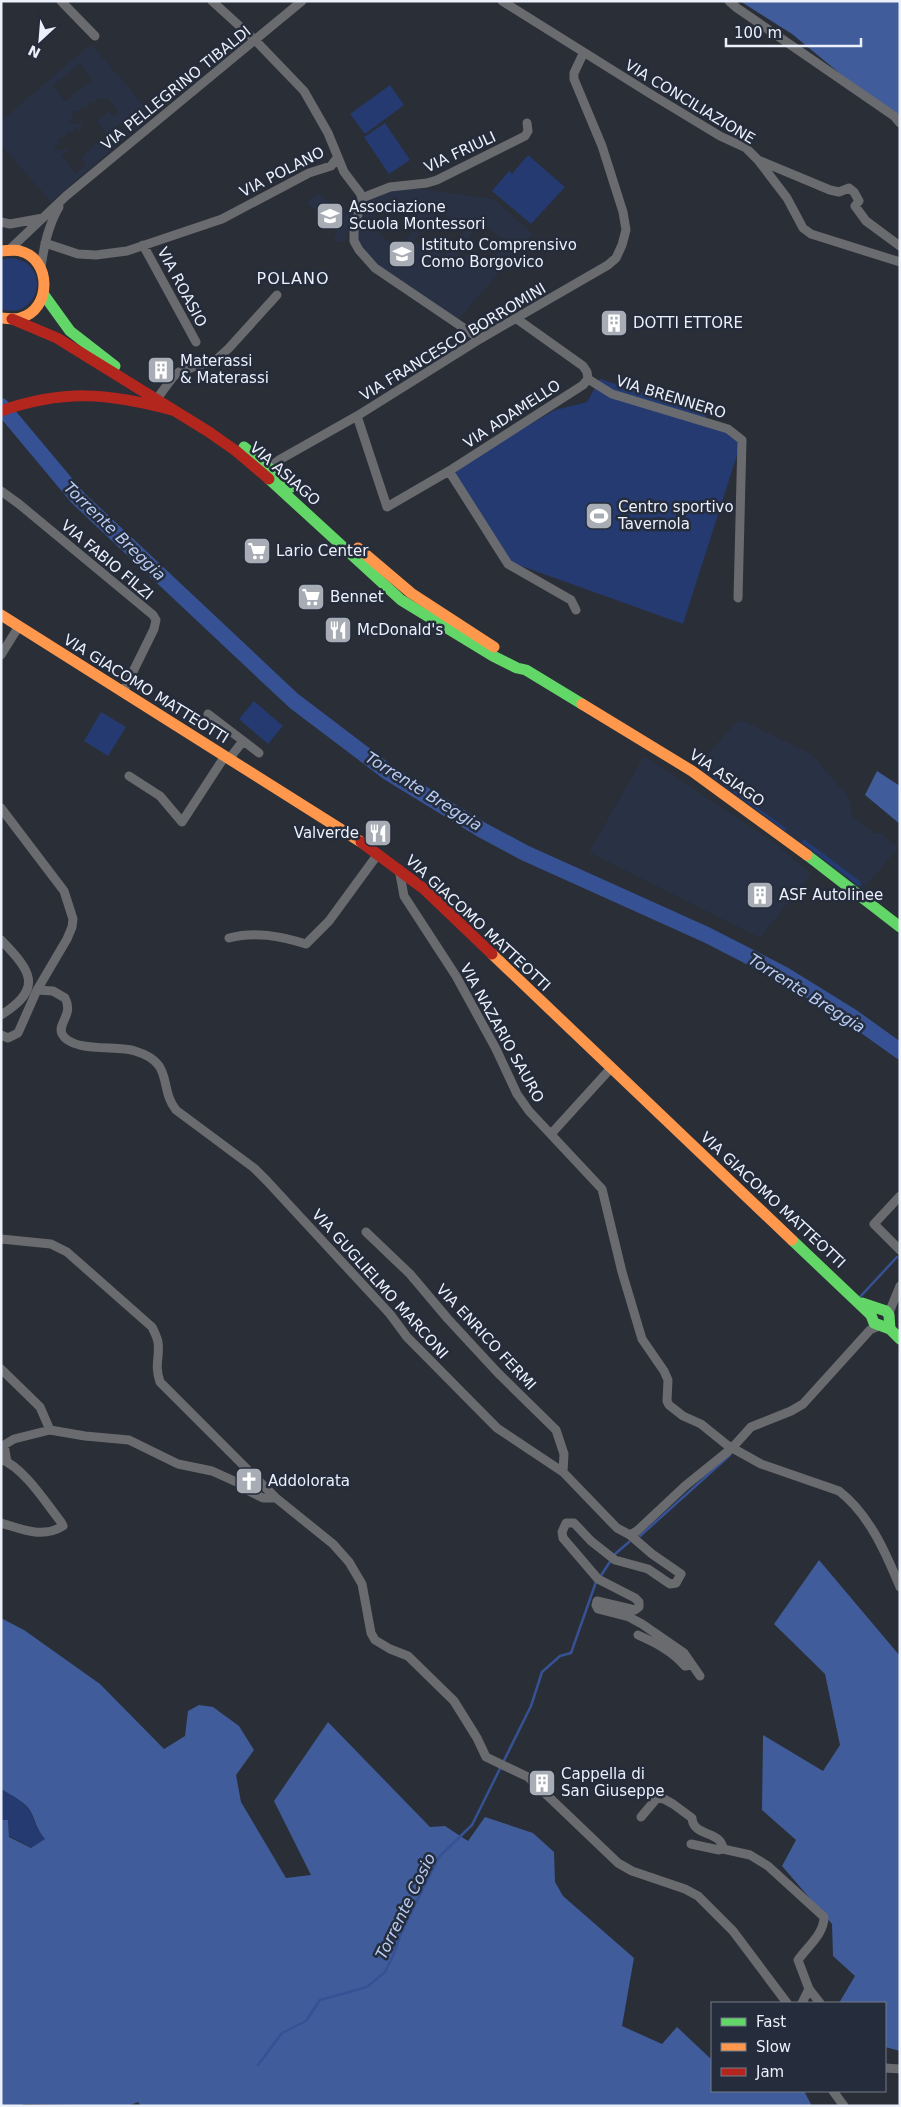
<svg xmlns="http://www.w3.org/2000/svg" width="901" height="2107" font-family="'DejaVu Sans',sans-serif">
<style>
.built{fill:#293144;fill-rule:evenodd}
.green{fill:#243a70}
.forest{fill:#405c9b}
.lines{fill:none;stroke-linecap:round;stroke-linejoin:round}
.stream{stroke:#365294;stroke-width:2.5}
.river{stroke:#365294;stroke-width:16}
.street{stroke:#6a6b6f;stroke-width:9}
.fast{stroke:#63d668;stroke-width:11}
.slow{stroke:#ff974d;stroke-width:11}
.jam{stroke:#b3261e;stroke-width:11}
.labels{text-anchor:middle;stroke-width:5;stroke-linejoin:round;paint-order:stroke}
.street-label{font-size:15px;fill:#ebf0fa;stroke:#252c3b}
.poi-label{font-size:15px;fill:#ebf0fa;stroke:#252c3b;text-anchor:start}
.neighbourhood-label{font-size:16px;letter-spacing:1px;fill:#ebf0fa;stroke:#252c3b}
.water-label{font-size:16px;font-style:italic;fill:#b8ccf4;stroke:#252c3b}
</style>
<rect width="100%" height="100%" fill="#2a2e36"/>
<path class="built" d="M91 44 152 115 51 202 1 145V121ZM80 64 92 80 65 101 53 85ZM107 98 119 112 114 116 109 111 96 121 106 134 121 123 128 131 105 150 99 143H94L95 146 89 147V151L85 152V155L80 156 86 165 76 173 62 156 68 151V149L55 150V145H59L58 138 66 137V133L73 131V128L77 127V131L82 130 81 123 69 124V120L73 119 72 112 80 111V108L88 107 87 103 96 102 95 99Z
M390 187 421 189 494 199 533 234 456 322 375 268 359 250 354 231 362 198ZM395 198 421 220 417 225 423 230 440 210 465 230 457 239 463 244 482 222 506 243 486 267 469 253 464 257 457 252 461 247 455 243 444 255 427 241 422 248 414 241 420 234 414 229 398 249 367 223 383 203 397 214 398 212 390 205Z
M319 193 332 204 330 207 341 217 347 210 354 214 345 242 333 241 337 232 318 218 321 215 306 203Z
M742 720 811 754 848 796 852 810 850 814 875 834 880 832 884 835 887 839 899 847 867 885 855 892 699 776 707 755 735 723Z
M644 756 776 844 811 874 760 938 589 852Z"/>
<path class="green" d="M390 85 404 105 365 134 350 114Z
M385 123 410 160 389 174 364 137Z
M528 155 565 187 531 224 492 191 509 171 512 174Z
M7 258C54 258 41 322 1 309V260Z
M600 379 707 413 705 423 727 431 740 441 739 449 683 624 510 562 451 470 555 410 587 402Z
M254 701 283 726 268 744 239 719Z
M101 712 126 727 108 756 84 741Z
M710 772 787 829 785 831 709 774Z
M804 839 861 882 860 887 801 842Z
M1 1789C12 1796 27 1802 32 1815 37 1826 36 1829 46 1839L32 1848 9 1836 8 1820H1Z"/>
<path class="forest" d="M740 1H900V123L792 34Z
M877 771 900 786V824L865 795Z
M819 1560 900 1656V2051L885 2047V2003H839L855 1976 833 1956 832 1924 782 1866 796 1840 762 1810 763 1735 823 1771 840 1745 825 1674 774 1624Z
M1 1618 24 1630 100 1684 164 1749 185 1736 188 1711 199 1705 213 1707 239 1726 254 1750 236 1775 241 1802 286 1878 311 1875 274 1801 328 1722 430 1827 445 1826 468 1841 485 1817 533 1833 554 1852 555 1882 563 1896 634 1958 622 2026 662 2044 677 2027 712 2060V2091H804L812 2106H141L138 2102 128 2106 23 2104V2106H1V1820H8L9 1837 31 1848 45 1839C37 1829 37 1826 32 1814 27 1802 12 1796 1 1789Z"/>
<g class="lines">
<path class="stream" d="M859 1298 897 1257
M640 1536 730 1455
M600 1577 615 1554 629 1542
M258 2065 282 2033 306 2021 320 2000 367 1987 385 1972 393 1956 402 1931 439 1857 472 1825 531 1706 542 1672 560 1656 571 1653 596 1582"/>
<path class="river" d="M1 406 78 498 294 701 389 773 482 830 525 853 707 935 783 974 851 1016 900 1051"/>
<path class="street" d="M61 1 95 36
M212 1 256 41 304 91 328 133 344 172 360 193 362 198 354 231V241L359 250 375 268 480 339
M502 1 649 93 720 136 746 148 758 160 787 198 803 228 811 234 900 262
M729 1 737 8 894 116 900 123
M758 160 830 190 839 192 849 188 854 192 859 201 855 206 866 221 900 246
M362 198 390 187 427 183 437 180 525 136 528 131 527 123
M1 222 10 224 43 218
M45 243 78 254 96 255 127 251 222 219 309 173 331 166 337 158
M143 245 196 342
M10 249 66 196 302 1
M41 267C44 246 48 226 59 207
M517 319 583 366 587 372 588 379
M588 379 612 394 728 429 742 440 738 598
M156 400 173 377 179 372 217 359 229 348 277 295
M357 416 387 507 449 471 583 385 588 379
M266 470 279 460 357 416 480 339 608 265 616 258 622 245 626 230 623 212 602 146 574 79V73L583 54
M449 471 508 564 571 600 576 610
M1 491 19 504 153 615 156 620 154 629 123 692
M1 655 19 626
M208 714 259 753
M229 759 243 741
M129 776 160 796 182 822 225 756
M1 808 64 891 73 919 72 927 67 939 37 990 18 1033 8 1038 1 1035
M399 869 404 896 456 976 496 1049 517 1094 529 1111 602 1189 622 1272 642 1339 664 1371 668 1380 667 1401 669 1405 683 1416 701 1424 727 1445 761 1464 839 1491C869 1514 886 1553 900 1587
M229 938C255 931 280 936 306 944L329 921 378 854
M1 940C31 971 44 988 1 1015
M37 990 53 991 65 998C74 1015 57 1023 62 1034 72 1053 117 1045 135 1051 175 1063 158 1087 176 1110L254 1168 267 1181 390 1314 407 1337 497 1428 563 1472 617 1528 630 1535 637 1531 685 1486 732 1448 751 1427 791 1411 803 1404 870 1330 879 1326
M551 1134 611 1068
M900 1196 874 1224 900 1250
M366 1232 410 1274 448 1319 498 1373 556 1430 564 1454 563 1472
M1 1239 51 1244 67 1252 152 1327C154 1331 157 1337 158 1342 160 1358 154 1364 160 1382L276 1498 333 1544 349 1562 362 1584 371 1633 375 1640 390 1649 408 1656 454 1701 477 1738 486 1757 528 1777 618 1863 632 1871 685 1889 698 1896 733 1931 787 2003
M888 1315 900 1286
M1 1369 40 1407 50 1430 85 1436 129 1440 178 1464 212 1471 243 1485 249 1491 263 1498H276
M1 1459C24 1468 46 1503 61 1522L63 1526C42 1539 22 1529 1 1523
M7 1462 4 1445 14 1439 50 1430
M630 1535 652 1554 681 1574 676 1583 670 1584 648 1569 615 1560 591 1541 574 1523H566L562 1532 563 1538 598 1579 635 1598 639 1602V1607L635 1610 597 1601 596 1605 598 1609 629 1617 642 1624 684 1653 700 1676
M638 1635C656 1643 672 1651 685 1666L691 1665
M641 1817 657 1798 664 1799 673 1804 692 1818C693 1837 721 1830 723 1849
M691 1844 719 1850 723 1849 750 1855 768 1866 824 1917C824 1934 808 1946 798 1960L809 1989 802 2003
M809 1989 820 2003
M885 2068 900 2069
M833 2091 844 2106"/>
<path class="fast" d="M44 295 70 331 115 366
M244 447 292 487
M269 479 401 600 493 656 517 668 526 670 582 704
M807 855 900 927
M792 1240 871 1315
M862 1303 886 1311 889 1315 890 1329
M871 1315 874 1323 890 1329 900 1339"/>
<path class="slow" d="M1 251C7 251 15 249 20 251 52 259 52 310 20 318 15 320 7 318 1 318
M358 548 411 593 494 647
M1 615 361 842
M582 704 692 771 807 855
M492 954 792 1240"/>
<path class="jam" d="M12 319 57 338 209 432 236 451 269 479
M1 411C64 389 108 393 172 410
M361 842 424 889 492 954"/>
</g>
<defs>
<g id="school-square" transform="scale(1.4375)"><rect x="-9" y="-9" width="18" height="18" rx="4" fill="#a7acb5" stroke="#252c3b"/><path d="M0-5L7-2L0 1L-7-2ZM-4 1L0 2.5L4 1V4Q0 6-4 4Z" fill="#fff"/></g>
<g id="building-square" transform="scale(1.4375)"><rect x="-9" y="-9" width="18" height="18" rx="4" fill="#a7acb5" stroke="#252c3b"/><path d="M-4-6H4V6H1V3H-1V6H-4ZM-2.5-4.3h1.7v1.8h-1.7ZM.8-4.3h1.7v1.8H.8ZM-2.5-1h1.7V.8h-1.7ZM.8-1h1.7V.8H.8Z" fill="#fff"/></g>
<g id="stadium-square" transform="scale(1.4375)"><rect x="-9" y="-9" width="18" height="18" rx="4" fill="#a7acb5" stroke="#252c3b"/><path d="M0-5a6.5 5 0 1 0 0 10a6.5 5 0 1 0 0-10ZM-3.5-1.8h7v3.6h-7Z" fill="#fff"/></g>
<g id="supermarket-square" transform="scale(1.4375)"><rect x="-9" y="-9" width="18" height="18" rx="4" fill="#a7acb5" stroke="#252c3b"/><path d="M-6-5.5h2.5l.6 2H6L4.5 2H-2.5L-4.4-4H-6ZM-1.5 3.2a1.3 1.3 0 1 0 .1 0ZM3 3.2a1.3 1.3 0 1 0 .1 0Z" fill="#fff"/></g>
<g id="restaurant-square" transform="scale(1.4375)"><rect x="-9" y="-9" width="18" height="18" rx="4" fill="#a7acb5" stroke="#252c3b"/><path d="M-5-6h1v4h1v-4h1v4h1v-4h1v5L-1.5 .5V6h-2V.5L-5-1ZM5-6V6H3V1.5H1.5Q1.5-4 5-6Z" fill="#fff"/></g>
<g id="church-square" transform="scale(1.4375)"><rect x="-9" y="-9" width="18" height="18" rx="4" fill="#a7acb5" stroke="#252c3b"/><path d="M-1.2-6h2.4v3.5h3.3v2.4h-3.3V6h-2.4V-.1h-3.3v-2.4h3.3Z" fill="#fff"/></g>
</defs>
<g fill-rule="evenodd">
<use href="#school-square" x="330" y="216"/>
<use href="#school-square" x="402" y="254"/>
<use href="#building-square" x="614" y="323"/>
<use href="#building-square" x="161" y="370"/>
<use href="#stadium-square" x="599" y="516"/>
<use href="#supermarket-square" x="257" y="551"/>
<use href="#supermarket-square" x="311" y="597"/>
<use href="#restaurant-square" x="338" y="630"/>
<use href="#restaurant-square" x="378" y="833"/>
<use href="#building-square" x="760" y="895"/>
<use href="#church-square" x="249" y="1481"/>
<use href="#building-square" x="542" y="1783"/>
</g>
<g class="labels">
<g class="street-label">
<text transform="translate(176 88) rotate(-39)" y="5">VIA PELLEGRINO TIBALDI</text>
<text transform="translate(690 102) rotate(31)" y="5">VIA CONCILIAZIONE</text>
<text transform="translate(460 152) rotate(-25)" y="5">VIA FRIULI</text>
<text transform="translate(282 172) rotate(-27)" y="5">VIA POLANO</text>
<text transform="translate(182 287) rotate(62)" y="5">VIA ROASIO</text>
<text transform="translate(453 342) rotate(-31)" y="5">VIA FRANCESCO BORROMINI</text>
<text transform="translate(671 397) rotate(17)" y="5">VIA BRENNERO</text>
<text transform="translate(512 414) rotate(-33)" y="5">VIA ADAMELLO</text>
<text transform="translate(285 474) rotate(41)" y="5">VIA ASIAGO</text>
<text transform="translate(107 560) rotate(40)" y="5">VIA FABIO FILZI</text>
<text transform="translate(146 689) rotate(32)" y="5">VIA GIACOMO MATTEOTTI</text>
<text transform="translate(727 778) rotate(35)" y="5">VIA ASIAGO</text>
<text transform="translate(478 923) rotate(43)" y="5">VIA GIACOMO MATTEOTTI</text>
<text transform="translate(502 1033) rotate(61)" y="5">VIA NAZARIO SAURO</text>
<text transform="translate(773 1200) rotate(43)" y="5">VIA GIACOMO MATTEOTTI</text>
<text transform="translate(380 1284) rotate(48)" y="5">VIA GUGLIELMO MARCONI</text>
<text transform="translate(486 1337) rotate(47)" y="5">VIA ENRICO FERMI</text>
</g>
<g class="poi-label">
<text x="349" y="212">Associazione<tspan x="349" dy="17">Scuola Montessori</tspan></text>
<text x="421" y="250">Istituto Comprensivo<tspan x="421" dy="17">Como Borgovico</tspan></text>
<text x="633" y="328">DOTTI ETTORE</text>
<text x="180" y="366">Materassi<tspan x="180" dy="17">&amp; Materassi</tspan></text>
<text x="618" y="512">Centro sportivo<tspan x="618" dy="17">Tavernola</tspan></text>
<text x="276" y="556">Lario Center</text>
<text x="330" y="602">Bennet</text>
<text x="357" y="635">McDonald's</text>
<text x="359" y="838" text-anchor="end">Valverde</text>
<text x="779" y="900">ASF Autolinee</text>
<text x="268" y="1486">Addolorata</text>
<text x="561" y="1779">Cappella di<tspan x="561" dy="17">San Giuseppe</tspan></text>
</g>
<g class="neighbourhood-label">
<text x="293" y="284">POLANO</text>
</g>
<g class="water-label">
<text transform="translate(115 531) rotate(44)" y="6">Torrente Breggia</text>
<text transform="translate(424 791) rotate(32)" y="6">Torrente Breggia</text>
<text transform="translate(807 993) rotate(32)" y="6">Torrente Breggia</text>
<text transform="translate(405 1906) rotate(-64)" y="6">Torrente Cosio</text>
</g>
</g>
<rect width="901" height="2107" fill="none" stroke="#ebf0fa" stroke-width="5"/>
<rect x="711" y="2002" width="175" height="90" fill="#252c3b" stroke="#747a87"/>
<rect x="721" y="2018" width="25" height="8" fill="#63d668" stroke="#747a87"/>
<text x="756" y="2027" font-size="15" fill="#ebf0fa">Fast</text>
<rect x="721" y="2043" width="25" height="8" fill="#ff974d" stroke="#747a87"/>
<text x="756" y="2052" font-size="15" fill="#ebf0fa">Slow</text>
<rect x="721" y="2068" width="25" height="8" fill="#b3261e" stroke="#747a87"/>
<text x="756" y="2077" font-size="15" fill="#ebf0fa">Jam</text>
<g transform="translate(40 40) rotate(206)" stroke="#252c3b" stroke-width="4" paint-order="stroke">
<path d="M0-4L9 19L0 12L-9 19Z" fill="#ebf0fa"/>
<text y="-8" font-size="14" font-weight="bold" text-anchor="middle" fill="#ebf0fa">N</text>
</g>
<path d="M726 38v8h135v-8" fill="none" stroke="#ebf0fa" stroke-width="2.5"/>
<text x="734" y="38" font-size="15" fill="#ebf0fa" stroke="#252c3b" stroke-width="4" paint-order="stroke">100 m</text>
</svg>
